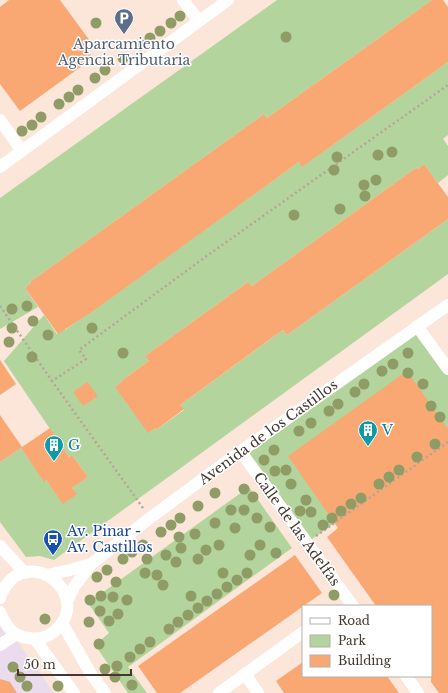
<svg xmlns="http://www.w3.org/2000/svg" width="448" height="693" font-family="'Libre Baskerville',serif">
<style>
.industrial{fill:#eadbed}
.green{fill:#b3d49c}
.building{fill:#faa873}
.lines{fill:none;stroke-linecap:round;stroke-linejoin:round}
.path{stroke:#b6a499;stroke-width:2.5;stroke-dasharray:2 3;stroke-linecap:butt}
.street{stroke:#fff;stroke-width:12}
.tree{fill:#8f9c66}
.labels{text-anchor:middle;stroke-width:3;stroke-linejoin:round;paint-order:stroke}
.service-label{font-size:14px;fill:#4e5e75;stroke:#fff}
.culture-label{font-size:14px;fill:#0d838f;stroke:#fff;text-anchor:start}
.street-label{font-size:14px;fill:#44372f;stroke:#fff}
.transit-label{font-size:14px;fill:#164399;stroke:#fff;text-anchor:start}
</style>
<rect width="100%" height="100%" fill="#fbe6d9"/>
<path class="industrial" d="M0 617 5 624 54 693H0Z"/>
<path class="green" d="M277 0H432L267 118 264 114 30 282 31 283 25 288 38 307 0 329V198Z
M448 62V135L443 139 448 146V175L438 183 424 164 418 169 417 167 252 286 248 282 145 356 149 361 121 381 156 430 184 410 180 405 283 330 287 335 448 219V274L54 560 40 556 26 557 0 522V462L21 448 44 481 46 480 63 503 76 494 72 488 88 477 72 455 69 457 4 361 44 315 57 334 64 329 65 330 299 162 303 166Z
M417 326 448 369V442L308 542 241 452Z
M249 487 292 548 128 667 147 693H128L95 645 109 633 88 603Z"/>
<path class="building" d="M9 0H60L90 41 84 46 93 58 20 111 0 84V7Z
M432 0H443L448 7V62L302 167 299 162 93 311 58 334 25 288 31 283 30 282 264 114 267 118Z
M424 164 448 197V219L287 335 283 330 262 345 180 405 184 409 156 430 155 428 148 433 115 387 122 382 121 381 149 361 145 356 248 282 252 286 417 167 418 169Z
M0 360 16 384 0 395Z
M407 371 448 429V693H439L431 682V606H376L327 537 338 528 288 456Z
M87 382 98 396 83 406 73 392Z
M0 415 22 447 50 428 69 457 72 455 88 477 72 488 77 494 63 504 46 480 44 482 21 448 0 462Z
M295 555 322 593 180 693H157L138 666Z
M303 662V676H387L399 693H284L276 681Z
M0 679 10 682 17 693H0Z"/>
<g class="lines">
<path class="path" d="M0 306 52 381
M143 508 52 381 86 359 79 350 208 255 448 85
M316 536 448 442"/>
<path class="street" d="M183 0 199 21
M0 120 22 151
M0 167 228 0
M417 326 448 369
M241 452 353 606
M0 546 25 573
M47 575 70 570 91 564
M0 598C1 594 3 590 5 587 30 548 89 591 59 627 51 636 41 640 29 638 13 637 6 626 0 612
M67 601 74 587 91 564 150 518 223 464 448 305
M62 623 91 674 105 693
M35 639 74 693
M0 645 15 635
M245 674 258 693
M406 676 418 693
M219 693 303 632"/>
</g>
<g class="tree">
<circle cx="180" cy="16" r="5.5"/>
<circle cx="96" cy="23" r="5.5"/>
<circle cx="171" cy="23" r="5.5"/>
<circle cx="160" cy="31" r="5.5"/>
<circle cx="286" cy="37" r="5.5"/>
<circle cx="150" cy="38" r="5.5"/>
<circle cx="141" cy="45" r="5.5"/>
<circle cx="123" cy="58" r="5.5"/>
<circle cx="105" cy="70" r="5.5"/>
<circle cx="95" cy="78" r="5.5"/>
<circle cx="78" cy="90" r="5.5"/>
<circle cx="69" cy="97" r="5.5"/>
<circle cx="59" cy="104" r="5.5"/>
<circle cx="41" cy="117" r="5.5"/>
<circle cx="32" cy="125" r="5.5"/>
<circle cx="22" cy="131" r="5.5"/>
<circle cx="392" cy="152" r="5.5"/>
<circle cx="378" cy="155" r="5.5"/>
<circle cx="337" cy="157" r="5.5"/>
<circle cx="334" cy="170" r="5.5"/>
<circle cx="376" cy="180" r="5.5"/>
<circle cx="364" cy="185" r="5.5"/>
<circle cx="365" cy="196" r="5.5"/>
<circle cx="340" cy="209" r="5.5"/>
<circle cx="294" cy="215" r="5.5"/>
<circle cx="27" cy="306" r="5.5"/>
<circle cx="12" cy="309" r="5.5"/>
<circle cx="33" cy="321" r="5.5"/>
<circle cx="12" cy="328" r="5.5"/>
<circle cx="92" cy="328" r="5.5"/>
<circle cx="48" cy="335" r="5.5"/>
<circle cx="9" cy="342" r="5.5"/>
<circle cx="123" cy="353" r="5.5"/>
<circle cx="408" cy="353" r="5.5"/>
<circle cx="32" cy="357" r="5.5"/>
<circle cx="393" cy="364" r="5.5"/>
<circle cx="382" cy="371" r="5.5"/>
<circle cx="408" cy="373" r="5.5"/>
<circle cx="364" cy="384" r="5.5"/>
<circle cx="423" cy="384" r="5.5"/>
<circle cx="355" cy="392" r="5.5"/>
<circle cx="338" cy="404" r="5.5"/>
<circle cx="431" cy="406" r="5.5"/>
<circle cx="329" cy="411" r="5.5"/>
<circle cx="440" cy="417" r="5.5"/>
<circle cx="311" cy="423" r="5.5"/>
<circle cx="299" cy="431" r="5.5"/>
<circle cx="435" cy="444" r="5.5"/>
<circle cx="274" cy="450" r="5.5"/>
<circle cx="417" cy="457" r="5.5"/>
<circle cx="264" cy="460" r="5.5"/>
<circle cx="286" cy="470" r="5.5"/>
<circle cx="399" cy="470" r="5.5"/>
<circle cx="275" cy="471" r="5.5"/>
<circle cx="389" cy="477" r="5.5"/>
<circle cx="291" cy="484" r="5.5"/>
<circle cx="379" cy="484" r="5.5"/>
<circle cx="244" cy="489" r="5.5"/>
<circle cx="215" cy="493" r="5.5"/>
<circle cx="253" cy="497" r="5.5"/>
<circle cx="361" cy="498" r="5.5"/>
<circle cx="306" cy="500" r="5.5"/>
<circle cx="351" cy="504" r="5.5"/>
<circle cx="198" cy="506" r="5.5"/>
<circle cx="231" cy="510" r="5.5"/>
<circle cx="244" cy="510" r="5.5"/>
<circle cx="300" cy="511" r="5.5"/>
<circle cx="341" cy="511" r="5.5"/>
<circle cx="311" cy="512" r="5.5"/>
<circle cx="180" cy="518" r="5.5"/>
<circle cx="257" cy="518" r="5.5"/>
<circle cx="332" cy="518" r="5.5"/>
<circle cx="215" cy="523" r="5.5"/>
<circle cx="171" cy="525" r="5.5"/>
<circle cx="323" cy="525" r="5.5"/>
<circle cx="270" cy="527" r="5.5"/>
<circle cx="235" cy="528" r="5.5"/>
<circle cx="161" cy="532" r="5.5"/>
<circle cx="195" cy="534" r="5.5"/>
<circle cx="179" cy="537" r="5.5"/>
<circle cx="143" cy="545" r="5.5"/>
<circle cx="219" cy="545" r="5.5"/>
<circle cx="260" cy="545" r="5.5"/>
<circle cx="181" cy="548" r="5.5"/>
<circle cx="206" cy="550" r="5.5"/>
<circle cx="132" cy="552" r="5.5"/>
<circle cx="276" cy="553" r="5.5"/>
<circle cx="166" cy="555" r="5.5"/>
<circle cx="250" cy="555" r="5.5"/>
<circle cx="123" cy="559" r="5.5"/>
<circle cx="147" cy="559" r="5.5"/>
<circle cx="198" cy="559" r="5.5"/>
<circle cx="176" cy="562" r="5.5"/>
<circle cx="107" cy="570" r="5.5"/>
<circle cx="145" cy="573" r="5.5"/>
<circle cx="223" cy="573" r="5.5"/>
<circle cx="247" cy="573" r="5.5"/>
<circle cx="157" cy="575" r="5.5"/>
<circle cx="97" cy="577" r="5.5"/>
<circle cx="237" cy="580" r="5.5"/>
<circle cx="116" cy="582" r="5.5"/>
<circle cx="163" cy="585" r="5.5"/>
<circle cx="227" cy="587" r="5.5"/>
<circle cx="217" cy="594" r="5.5"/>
<circle cx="334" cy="595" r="5.5"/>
<circle cx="101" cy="596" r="5.5"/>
<circle cx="191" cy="596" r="5.5"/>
<circle cx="113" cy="597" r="5.5"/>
<circle cx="90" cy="600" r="5.5"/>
<circle cx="127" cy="600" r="5.5"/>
<circle cx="207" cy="601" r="5.5"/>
<circle cx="198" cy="608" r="5.5"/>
<circle cx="100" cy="611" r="5.5"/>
<circle cx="118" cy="614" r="5.5"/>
<circle cx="188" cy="615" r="5.5"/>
<circle cx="45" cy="619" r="5.5"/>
<circle cx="109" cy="621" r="5.5"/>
<circle cx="89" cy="622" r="5.5"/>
<circle cx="178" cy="622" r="5.5"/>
<circle cx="169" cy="629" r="5.5"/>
<circle cx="150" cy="642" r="5.5"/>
<circle cx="99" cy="644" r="5.5"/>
<circle cx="140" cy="649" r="5.5"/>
<circle cx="130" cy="657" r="5.5"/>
<circle cx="117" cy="666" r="5.5"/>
<circle cx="13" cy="667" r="5.5"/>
<circle cx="105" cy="669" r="5.5"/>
<circle cx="20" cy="677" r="5.5"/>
<circle cx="115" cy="677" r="5.5"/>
<circle cx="132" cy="685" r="5.5"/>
<circle cx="27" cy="686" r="5.5"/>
<circle cx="58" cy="686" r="5.5"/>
</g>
<defs>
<g id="parking-pin" transform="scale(1)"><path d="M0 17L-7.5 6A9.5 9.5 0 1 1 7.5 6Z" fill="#5c6f8a" stroke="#fff"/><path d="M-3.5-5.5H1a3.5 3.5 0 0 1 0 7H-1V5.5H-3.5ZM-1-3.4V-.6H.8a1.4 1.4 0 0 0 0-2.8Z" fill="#fff"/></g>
<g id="building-pin" transform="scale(1)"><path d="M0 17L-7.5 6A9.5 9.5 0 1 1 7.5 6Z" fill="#0f9aa8" stroke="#fff"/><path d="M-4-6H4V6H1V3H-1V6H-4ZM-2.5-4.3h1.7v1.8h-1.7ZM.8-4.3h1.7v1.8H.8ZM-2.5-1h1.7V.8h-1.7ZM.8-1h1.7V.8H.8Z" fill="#fff"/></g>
<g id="bus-pin" transform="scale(1)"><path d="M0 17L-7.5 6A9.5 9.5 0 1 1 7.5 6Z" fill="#1a4fb4" stroke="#fff"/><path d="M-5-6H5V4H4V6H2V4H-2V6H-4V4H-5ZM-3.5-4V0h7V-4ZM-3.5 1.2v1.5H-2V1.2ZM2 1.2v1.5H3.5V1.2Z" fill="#fff"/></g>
</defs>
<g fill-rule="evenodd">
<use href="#parking-pin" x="124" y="18"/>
<use href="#building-pin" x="368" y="430"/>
<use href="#building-pin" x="54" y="445"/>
<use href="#bus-pin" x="53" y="539"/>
</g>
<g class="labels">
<g class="service-label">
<text x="124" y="49">Aparcamiento<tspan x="124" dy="16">Agencia Tributaria</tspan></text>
</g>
<g class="culture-label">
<text x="382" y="435">V</text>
<text x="68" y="450">G</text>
</g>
<g class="street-label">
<text transform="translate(268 432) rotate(-36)" y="5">Avenida de los Castillos</text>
<text transform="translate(297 529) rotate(54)" y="5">Calle de las Adelfas</text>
</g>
<g class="transit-label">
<text x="67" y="536">Av. Pinar -<tspan x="67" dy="16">Av. Castillos</tspan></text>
</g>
</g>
<rect x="302" y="605" width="130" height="72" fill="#ffffff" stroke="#b4afac"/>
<rect x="310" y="618" width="20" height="6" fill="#ffffff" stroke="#b4afac"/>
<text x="338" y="625" font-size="12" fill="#44372f">Road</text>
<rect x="310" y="635" width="20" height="12" fill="#b3d49c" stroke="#b4afac"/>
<text x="338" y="645" font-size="12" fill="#44372f">Park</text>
<rect x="310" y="655" width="20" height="12" fill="#faa873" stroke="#b4afac"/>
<text x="338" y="665" font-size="12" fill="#44372f">Building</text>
<path d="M18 669v6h113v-6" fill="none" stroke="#44372f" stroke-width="2"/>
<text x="24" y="669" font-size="12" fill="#44372f" stroke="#ffffff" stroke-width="3" paint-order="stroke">50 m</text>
</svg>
